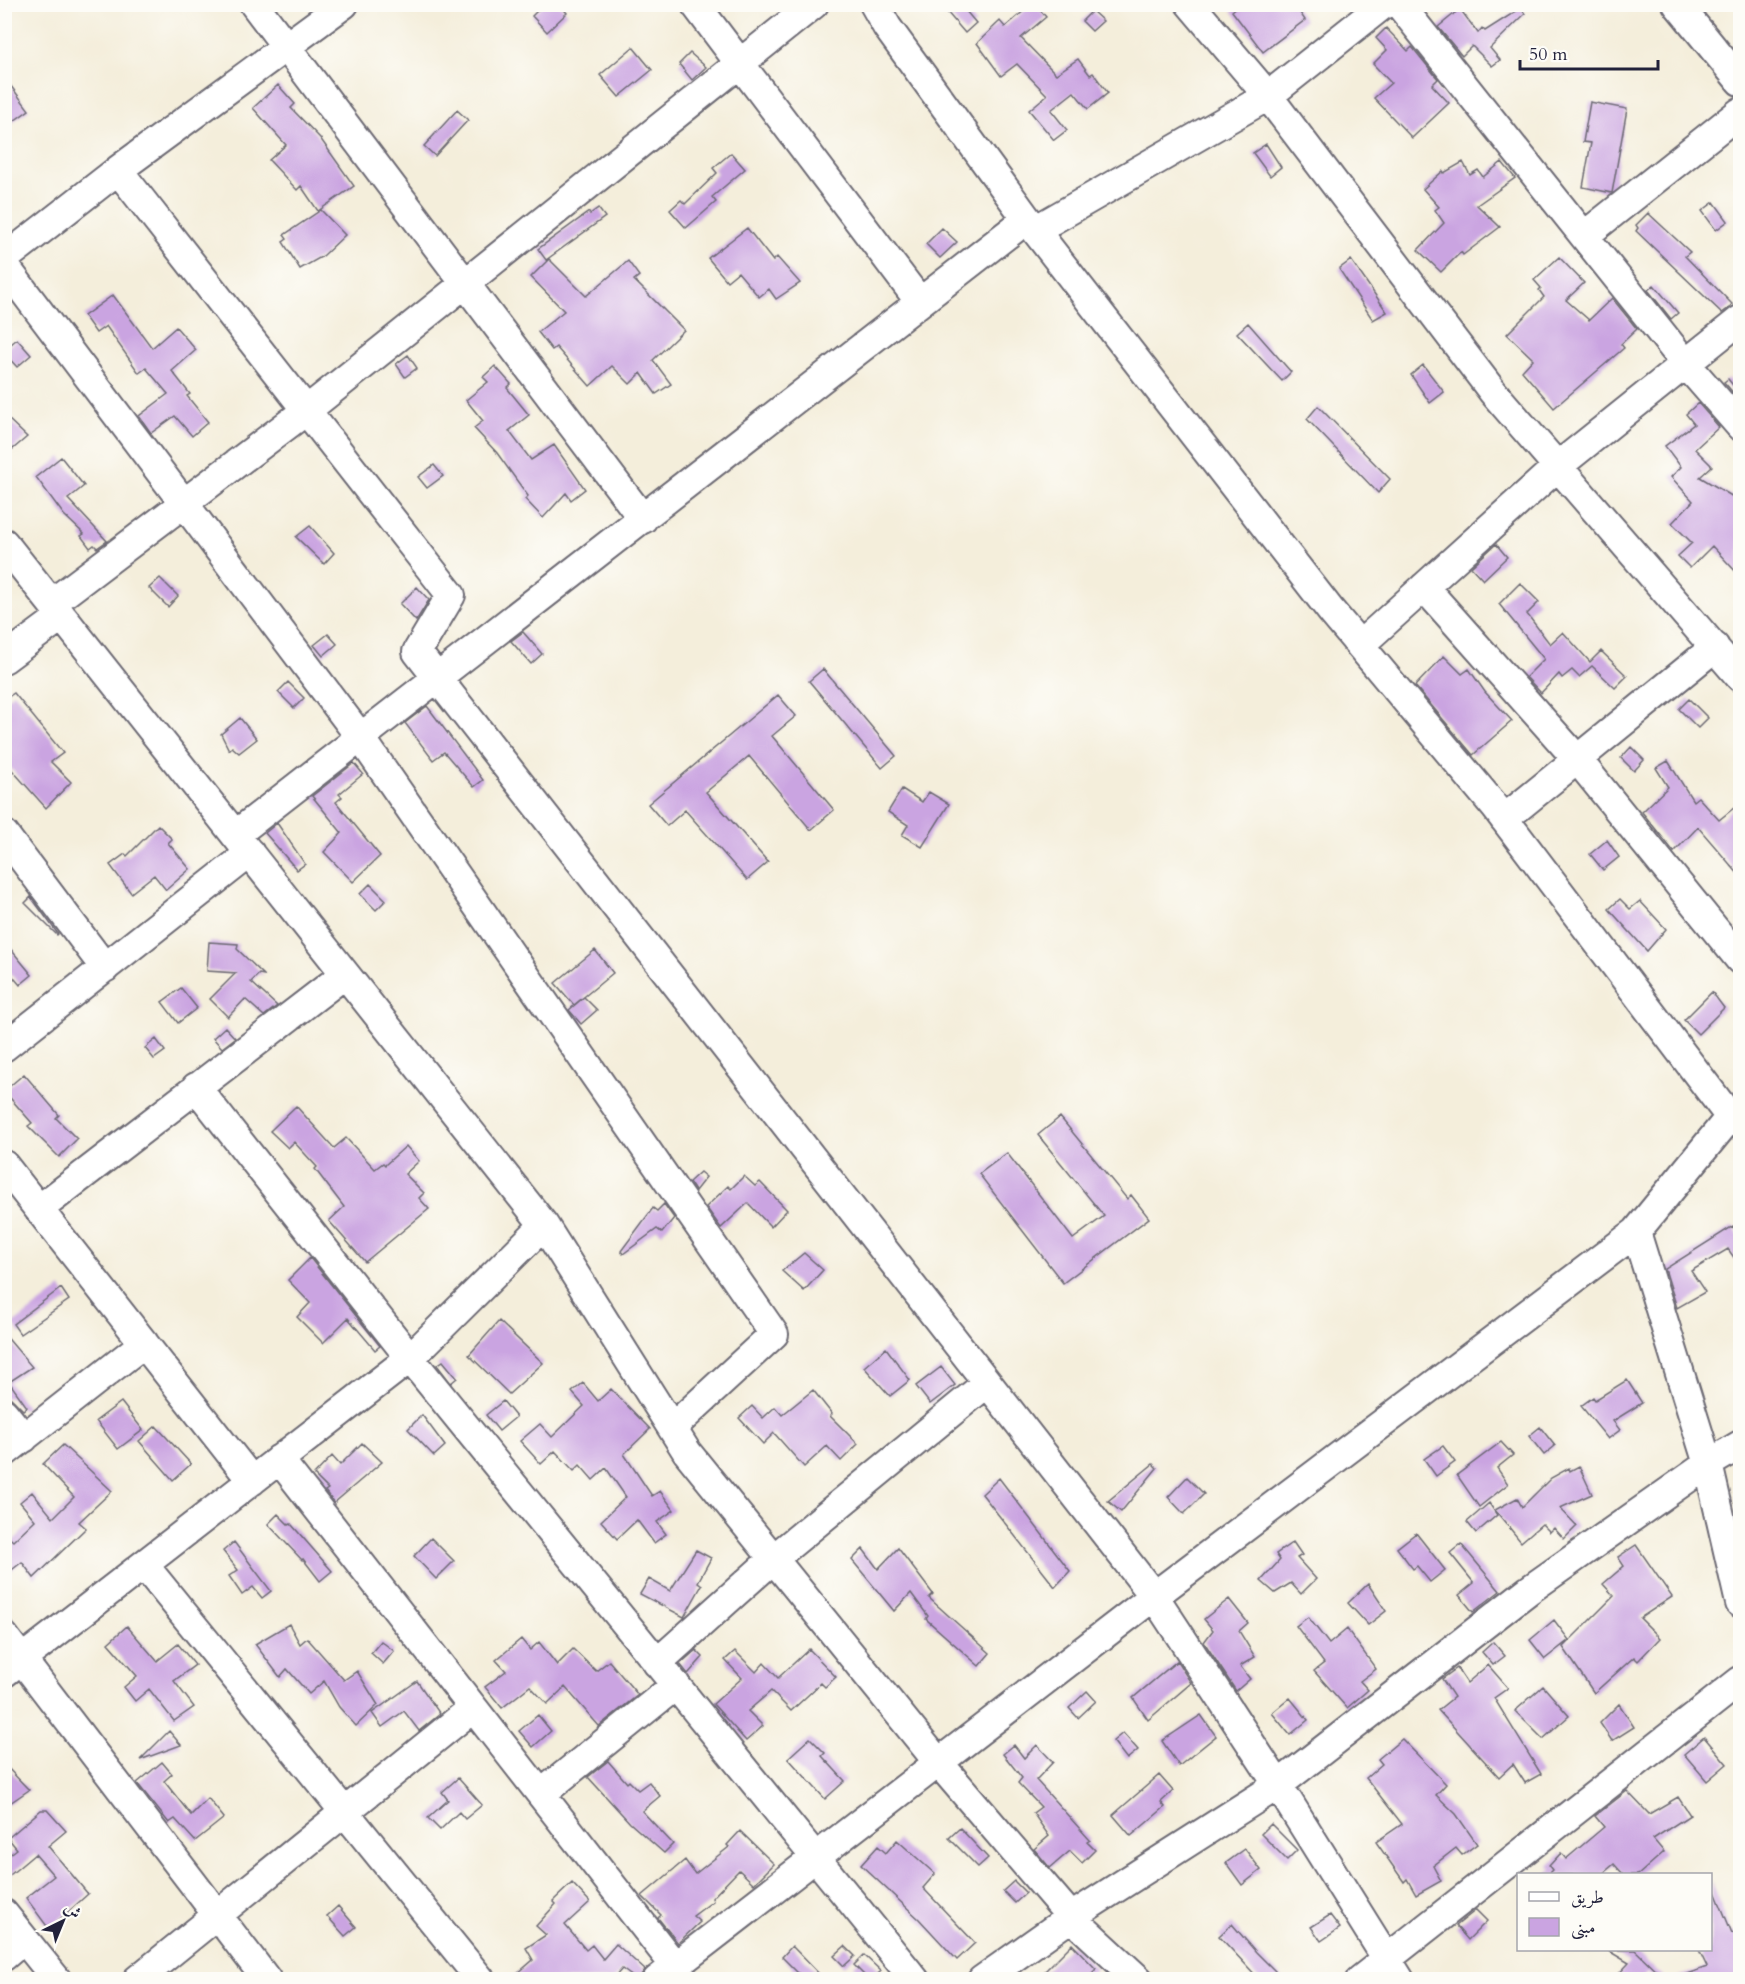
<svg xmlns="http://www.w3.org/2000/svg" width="1745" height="1984" font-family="Cardo,Amiri,serif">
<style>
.building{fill:#caa4e1}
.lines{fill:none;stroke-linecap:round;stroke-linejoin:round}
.minor-casing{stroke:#6c6973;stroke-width:32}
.minor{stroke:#fff;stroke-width:28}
</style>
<rect width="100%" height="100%" fill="#fdfcf7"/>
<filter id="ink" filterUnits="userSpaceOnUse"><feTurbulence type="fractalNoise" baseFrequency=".0167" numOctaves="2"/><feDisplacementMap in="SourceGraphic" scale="12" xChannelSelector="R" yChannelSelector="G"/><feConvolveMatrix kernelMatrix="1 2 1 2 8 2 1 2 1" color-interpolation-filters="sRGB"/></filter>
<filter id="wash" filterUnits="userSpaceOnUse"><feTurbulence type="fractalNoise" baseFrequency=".008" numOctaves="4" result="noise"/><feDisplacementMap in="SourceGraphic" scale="24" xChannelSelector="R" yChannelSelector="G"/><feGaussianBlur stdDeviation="1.35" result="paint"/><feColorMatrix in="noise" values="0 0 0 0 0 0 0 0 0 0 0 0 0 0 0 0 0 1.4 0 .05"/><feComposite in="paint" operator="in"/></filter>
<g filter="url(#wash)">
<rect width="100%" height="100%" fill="#f4eedb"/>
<g id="blocks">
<path class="building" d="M544 4H559L567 13 547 32 532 16Z
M940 4H960L976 23 965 33Z
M1032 4H1035L1046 17 1021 38 1056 74 1078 59 1090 75 1093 73 1108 93 1088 109 1074 92 1051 110 1067 130 1054 140 1029 110 1047 95 1017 64 1001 76 977 43 1000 21 1005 27Z
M1240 4H1294L1305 20 1263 52 1232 11Z
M1521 8 1525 14 1490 48 1500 60 1492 66 1472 46 1462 56 1438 27 1460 9 1478 33 1482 28 1485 31Z
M1092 11 1103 21 1092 31 1082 21Z
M1386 28 1408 51 1412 47 1438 79 1432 85 1449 103 1412 138 1374 98 1391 83 1373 64 1387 50 1376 38Z
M633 47 652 70 619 97 600 75Z
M690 53 706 67 692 80 679 64Z
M4 77 29 110 4 128Z
M278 85 295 104 291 108 320 138 354 186 318 211 301 186 297 190 269 160 286 145 253 108Z
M1590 102 1627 109 1612 193 1583 187 1591 143 1583 142Z
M457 110 468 120 435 156 424 146Z
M1266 144 1281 167 1270 176 1253 153Z
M731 153 745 169 712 197 716 202 686 228 670 210 681 200 685 204 717 173 713 168Z
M1463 162 1470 175 1478 170 1483 177 1502 162 1515 178 1477 205 1500 227 1463 255 1461 252 1441 272 1418 250 1444 223 1435 210 1439 207 1423 189 1443 171 1444 173Z
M1714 202 1728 221 1716 230 1702 211Z
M598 208 605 217 546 260 538 249 589 212 590 214Z
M321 210 345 235 323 256 300 269 283 242 287 239 284 235Z
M1648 213 1690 252 1685 256 1732 304 1729 308 1722 313 1636 231 1638 228 1636 225Z
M747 228 773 261 777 257 800 283 776 299 769 289 759 297 738 272 727 281 708 258Z
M942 228 957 242 940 258 926 244Z
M1559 257 1584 283 1566 300 1589 320 1612 298 1637 329 1621 344 1624 348 1554 408 1522 371 1533 359 1507 334 1544 297 1539 290 1541 288 1534 280Z
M549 259 586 296 628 261 639 276 634 280 684 330 653 360 671 384 656 394 641 373 630 384 612 366 590 386 556 347 552 350 538 332 564 311 531 277Z
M1351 260 1387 312 1373 320 1339 269Z
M1654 285 1678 313 1671 319 1648 290Z
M113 295 152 348 176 327 196 350 172 371 190 394 187 396 208 422 192 436 175 416 151 433 139 416 168 394 146 368 139 373 106 326 96 333 84 316Z
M1248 323 1291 372 1282 381 1237 333Z
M17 339 31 355 17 367 4 353V350Z
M408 355 417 368 405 377 396 364Z
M1423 365 1444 392 1430 403 1411 375Z
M495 366 511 384 507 388 529 415 509 431 531 460 554 445 585 489 571 500 566 493 543 518 525 499 528 496 497 453 474 428 483 421 466 400 488 382 483 377Z
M1728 379 1740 394V401L1724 382Z
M1698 403 1719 427 1695 449 1712 466 1700 477 1740 501V576L1712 546 1690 568 1678 556 1692 543 1672 523 1693 501 1671 477 1681 467 1665 446 1694 424 1686 414Z
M1318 406 1390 479 1378 493 1307 419Z
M4 415 27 437 13 449 4 438Z
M61 457 84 486 68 499 107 541 97 548 94 545 90 548 81 536 84 534 64 515 36 477Z
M434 465 443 476 427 488 418 477Z
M310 526 334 553 324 564 296 537Z
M1496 544 1507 557 1483 580 1471 567Z
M160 578 178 596 168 607 149 588Z
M1520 583 1539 602 1527 614 1550 644 1563 632 1590 662 1601 651 1627 676 1615 688 1592 666 1579 677 1572 670 1562 678 1559 674 1541 693 1526 677 1544 659 1499 604Z
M417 587 429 600 416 621 400 604Z
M523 632 542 654 531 664 511 641Z
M328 634 337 644 323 656 314 645Z
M1444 656 1462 674 1469 669 1485 692 1512 721 1473 755 1415 686Z
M823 669 896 756 882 768 809 681Z
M288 682 304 698 294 708 278 692Z
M14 693 63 753 51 762 71 782 46 808 4 761V700Z
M778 695 796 716 772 736 834 810 811 830 749 756 706 792 768 862 747 880 685 810 667 826 648 804Z
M1689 699 1708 718 1698 728 1679 709Z
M427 706 483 780 474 787 444 752 433 760 405 723Z
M240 718 257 739 239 753 232 747 229 750 221 734Z
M1631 747 1644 760 1634 771 1621 758Z
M1668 761 1693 801 1698 797 1719 820 1740 803V876L1698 827 1674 852 1642 812 1668 787 1656 768Z
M354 763 363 774 339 794 342 797 336 802 380 856 353 882 324 852 342 833 312 796Z
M902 789 922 802 929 792 949 804 922 847 902 835 908 825 888 812Z
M277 823 305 864 297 870 265 833Z
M158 825 172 839 168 843 190 869 166 890 154 875 131 893 110 865 125 854 127 856Z
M1607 840 1619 857 1603 870 1590 854Z
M370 884 386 900 376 910 360 894Z
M31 897 58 934 57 935 25 903Z
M1620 899 1630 909 1640 901 1666 929 1647 951 1609 909Z
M4 941 32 975 20 985 4 966Z
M209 942 238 944 237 949 264 975 259 974 251 982 277 1006 264 1016 245 999 228 1017 210 999 236 973 207 971Z
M595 950 613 973 574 1005 555 983Z
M181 988 197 1008 178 1023 162 1002Z
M1712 992 1724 1008 1698 1034 1684 1020Z
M584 997 597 1010 581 1024 569 1010Z
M225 1027 235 1038 222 1048 213 1038Z
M156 1039 165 1051 154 1059 145 1048Z
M24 1074 59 1115 56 1118 77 1139 59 1157 28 1126 32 1123 4 1091Z
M296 1106 334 1148 346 1138 375 1169 383 1163 385 1165 406 1146 419 1161 405 1174 424 1193 419 1198 429 1209 365 1262 329 1221 344 1207 315 1169 317 1167 294 1142 288 1148 270 1131Z
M1060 1117 1127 1199 1131 1195 1149 1218 1063 1283 979 1174 1007 1153 1073 1239 1104 1216 1038 1135Z
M700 1172 706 1177 695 1191 689 1182Z
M744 1176 755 1186 760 1182 787 1210 771 1227 748 1203 721 1228 706 1207 728 1186 731 1189Z
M664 1204 674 1218 662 1233 657 1229 623 1254 621 1251 653 1208 657 1211Z
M1733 1226 1740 1238V1266L1728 1249 1691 1271 1705 1292 1677 1308 1665 1269Z
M804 1253 823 1270 804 1291 782 1271Z
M310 1258 380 1346 375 1350 348 1318 323 1343 297 1317 310 1303 288 1280Z
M61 1288 69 1300 20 1334 13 1324Z
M499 1321 543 1363 509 1394 469 1355Z
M4 1334 32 1367 9 1382 27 1407 23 1410 11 1398 4 1397Z
M886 1348 910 1380 890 1396 864 1367Z
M443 1361 457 1378 451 1383 437 1365Z
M941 1367 955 1385 930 1404 916 1386Z
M1627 1380 1642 1403 1613 1421 1620 1430 1608 1439 1581 1406 1593 1397 1595 1400Z
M583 1383 598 1401 611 1389 650 1429 624 1454 652 1496 660 1491 674 1510 657 1522 666 1534 654 1543 637 1520 617 1539 601 1521 626 1497 606 1468 593 1480 580 1465 574 1471 555 1451 541 1464 520 1441 540 1424 552 1437 584 1406 572 1392Z
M813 1390 832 1414 830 1416 858 1444 841 1461 827 1446 804 1467 774 1433 763 1444 739 1418 752 1406 763 1418 775 1407 782 1415Z
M503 1401 516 1417 499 1431 486 1415Z
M121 1402 143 1430 118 1449 96 1421Z
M422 1415 445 1446 434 1456 408 1429Z
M156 1426 191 1464 173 1480 139 1441Z
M1540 1427 1555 1446 1544 1455 1529 1436Z
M1501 1442 1513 1455 1497 1468 1508 1484 1479 1507 1457 1475Z
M362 1443 382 1462 334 1503 325 1491 328 1489 314 1475 332 1456 340 1465Z
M63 1445 112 1491 79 1522 86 1528 34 1578 22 1562 4 1576V1533L13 1541 35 1520 20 1502 32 1492 53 1518 74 1497 43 1464Z
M1443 1446 1455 1462 1436 1476 1424 1459Z
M1153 1464 1157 1468 1121 1512 1108 1501Z
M1579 1466 1592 1494 1560 1508 1577 1526 1564 1539 1554 1528 1550 1532 1542 1524 1521 1542 1495 1510 1517 1498 1522 1507 1551 1478 1569 1468 1570 1471Z
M1187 1477 1204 1494 1184 1514 1168 1497Z
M999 1478 1070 1571 1055 1587 982 1494Z
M1489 1503 1497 1515 1476 1533 1467 1522Z
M278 1514 289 1525 291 1524 332 1571 320 1581 303 1559 302 1560 268 1524Z
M1416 1533 1445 1570 1430 1582 1417 1566 1413 1569 1397 1548Z
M431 1538 454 1561 436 1579 414 1556Z
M234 1542 271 1591 262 1598 253 1587 242 1595 229 1576 238 1570 223 1551Z
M1293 1542 1302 1555 1297 1558 1316 1579 1301 1594 1291 1583 1275 1593 1261 1581 1280 1560 1276 1554Z
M1461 1544 1500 1591 1473 1612 1459 1595 1474 1583 1450 1553Z
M1636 1545 1672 1597 1640 1618 1660 1638 1638 1661 1634 1657 1594 1693 1563 1647 1614 1596 1603 1584 1624 1566 1618 1557Z
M898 1548 933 1594 929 1598 990 1653 979 1666 926 1619 928 1616 911 1593 894 1611 852 1560 863 1549 878 1569Z
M696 1550 711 1558 698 1582 702 1585 684 1617 640 1594 649 1579 670 1591Z
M1368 1584 1386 1611 1368 1625 1348 1603Z
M1229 1599 1248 1623 1239 1631 1255 1657 1240 1666 1250 1679 1236 1691 1204 1642 1213 1630 1204 1619Z
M1308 1617 1329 1644 1347 1629 1376 1669 1360 1681 1368 1690 1347 1708 1314 1671 1324 1663 1296 1626Z
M1554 1620 1569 1640 1545 1659 1530 1640Z
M289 1624 300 1644 307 1638 344 1680 357 1671 378 1705 356 1726 339 1707 324 1681 309 1694 287 1669 280 1677 255 1644Z
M127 1626 157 1661 178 1644 195 1665 174 1681 194 1707 174 1721 149 1689 135 1701 124 1687 137 1676 108 1643Z
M521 1639 530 1650 539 1642 557 1665 573 1649 596 1671 609 1661 638 1695 599 1726 565 1687 547 1704 530 1686 502 1708 485 1687 506 1671 496 1660Z
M381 1641 394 1651 383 1664 371 1653Z
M1493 1642 1505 1656 1493 1665 1482 1652Z
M809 1649 836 1677 825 1687 821 1683 791 1711 771 1691 748 1711 763 1726 746 1741 713 1704 742 1678 725 1660 735 1651 756 1672 764 1663 778 1678Z
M696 1650 703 1657 688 1674 680 1664Z
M1177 1661 1191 1683 1148 1720 1133 1698Z
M1488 1665 1508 1688 1494 1698 1541 1774 1525 1783 1513 1764 1499 1777 1438 1710 1454 1697 1442 1679 1457 1668 1467 1683Z
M417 1681 440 1714 419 1731 404 1711 382 1727 372 1713Z
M1543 1686 1569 1716 1543 1739 1515 1711Z
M1087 1691 1096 1701 1078 1718 1069 1708Z
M1290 1698 1308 1720 1290 1735 1272 1713Z
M1619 1704 1634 1727 1612 1741 1600 1723Z
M538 1715 551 1731 533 1747 519 1731Z
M1201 1715 1216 1736 1179 1766 1162 1741Z
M169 1731 181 1745 140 1760Z
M1123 1733 1138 1750 1127 1759 1113 1741Z
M1704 1737 1727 1764 1707 1781 1684 1754Z
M810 1738 825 1753 822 1756 845 1781 825 1799 788 1758Z
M1402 1739 1446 1784 1436 1795 1456 1814 1477 1844 1462 1855 1456 1848 1433 1866 1441 1881 1416 1895 1407 1879 1404 1882 1376 1842 1402 1824 1366 1778 1382 1764 1378 1759Z
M1014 1745 1024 1758 1037 1745 1053 1762 1036 1780 1090 1840 1087 1842 1095 1850 1082 1863 1070 1851 1050 1868 1034 1849 1049 1836 1033 1813 1041 1807 1018 1783 1022 1778 1003 1754Z
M608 1761 627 1783 629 1781 638 1790 649 1782 660 1796 642 1811 673 1844 664 1853 630 1823 588 1777Z
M162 1762 172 1774 164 1781 191 1815 208 1798 224 1818 195 1841 175 1819 169 1823 137 1783Z
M4 1764 29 1790 4 1807Z
M1159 1775 1173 1791 1161 1802 1165 1807 1131 1836 1113 1815Z
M458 1778 482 1805 465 1819 459 1812 440 1830 428 1818 448 1800 442 1792Z
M1627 1791 1649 1814 1678 1797 1690 1815 1653 1839 1664 1852 1638 1875H1624L1614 1864 1601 1875H1547L1552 1870 1549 1866 1561 1853 1566 1859 1604 1827 1595 1816Z
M41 1810H47L66 1831 48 1846 88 1894 49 1929 26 1898 54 1876 35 1854 4 1880V1859L17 1849 8 1838Z
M1271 1824 1297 1850 1287 1860 1261 1834Z
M960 1828 988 1858 978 1867 949 1838Z
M740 1831 774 1864 754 1884 739 1870 712 1898 713 1901 693 1916 700 1922 678 1943 658 1918 661 1915 642 1896 685 1860 695 1874 729 1847 727 1845Z
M897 1840 935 1874 923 1888 975 1943 957 1960 919 1919 861 1865 878 1846 886 1853Z
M1245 1849 1261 1870 1242 1885 1226 1863Z
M1014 1881 1026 1893 1015 1903 1003 1891Z
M1711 1882 1732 1933 1740 1930V1980H1679L1678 1977 1707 1967 1699 1950H1710Z
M572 1883 590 1902 565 1925 586 1950 592 1945 603 1959 616 1944 645 1970 637 1980 622 1969 612 1980H510L533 1960 526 1948 546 1935 536 1926 556 1904 553 1901Z
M338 1906 356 1927 345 1936 327 1916Z
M1476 1910 1487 1921 1468 1940 1456 1926Z
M1330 1915 1340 1928 1321 1941 1311 1927Z
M1232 1924 1256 1952 1284 1980H1260L1219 1936Z
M1072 1944 1096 1969 1085 1980H1036Z
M792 1946 825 1980H805L782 1957Z
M845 1946 855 1956 844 1966 834 1956Z
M1607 1950H1635L1663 1977 1656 1980 1647 1974 1642 1980H1613L1629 1963Z
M864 1955 881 1971 872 1980H869L854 1965Z"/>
</g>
</g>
<g filter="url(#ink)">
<use href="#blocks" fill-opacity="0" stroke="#6c6973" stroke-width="1.5"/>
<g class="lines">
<g class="minor-casing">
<path id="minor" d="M254 4 643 519
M695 4 920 302
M1190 4 1268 96 1493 392 1740 677
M1399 4 1686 364 1740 426
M1677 4 1740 81
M118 170 451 595 417 652 1154 1596 1278 1785 1400 1980
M1035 230 1268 96 1384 4
M1584 236 1740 112
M4 259 118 170 344 4
M4 265 361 738 774 1334 672 1428
M4 543 544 1225 687 1452 938 1762 1071 1917 1139 1980
M1424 587 1577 759 1740 960
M52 603 307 410 814 4
M1360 645 1558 466 1740 320
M4 659 62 616
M1504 819 1715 647
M4 834 105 968
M235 835 1027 219
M4 1047 250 853
M196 1087 410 1358 915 1980
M4 1165 252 1481
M39 1209 345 974
M1636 1232 1708 1464 1740 1603
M4 1413 24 1438
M4 1453 144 1343
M279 1459 675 1966
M144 1565 481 1980
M4 1636 267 1980
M657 1663 773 1559 987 1383
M4 1673 410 1358 544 1225
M541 1794 676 1685
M4 1914 57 1980
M4 1956 24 1939
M137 1980 473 1708
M657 1980 1154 1596 1636 1232 1730 1117 1496 808 1331 611 1035 230 887 27 874 4
M982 1980 1071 1917 1278 1785 1529 1590 1708 1464 1740 1445
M1360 1980 1740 1681"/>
</g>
<use href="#minor" class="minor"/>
</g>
</g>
<rect width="1745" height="1984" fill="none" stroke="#fdfcf7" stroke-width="24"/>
<rect x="1517" y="1873" width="195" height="78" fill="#fdfcf7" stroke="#a5a5ac" stroke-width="1.5"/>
<rect x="1529" y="1892" width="30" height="9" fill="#ffffff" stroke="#a5a5ac" stroke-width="1.5"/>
<text x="1571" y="1903" font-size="18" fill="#22223b">طريق</text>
<rect x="1529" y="1918" width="30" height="18" fill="#caa4e1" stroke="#a5a5ac" stroke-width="1.5"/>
<text x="1571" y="1933" font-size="18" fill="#22223b">مبنى</text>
<g transform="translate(63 1921) rotate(43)" stroke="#fdfcf7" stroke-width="4.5" paint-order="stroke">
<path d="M0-4.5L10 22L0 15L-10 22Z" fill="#22223b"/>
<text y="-9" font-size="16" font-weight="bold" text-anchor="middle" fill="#22223b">ش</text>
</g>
<path d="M1520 60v9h138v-9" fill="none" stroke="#22223b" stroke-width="3"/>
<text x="1529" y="60" font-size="18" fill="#22223b" stroke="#fdfcf7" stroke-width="4.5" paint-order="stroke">50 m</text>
</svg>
